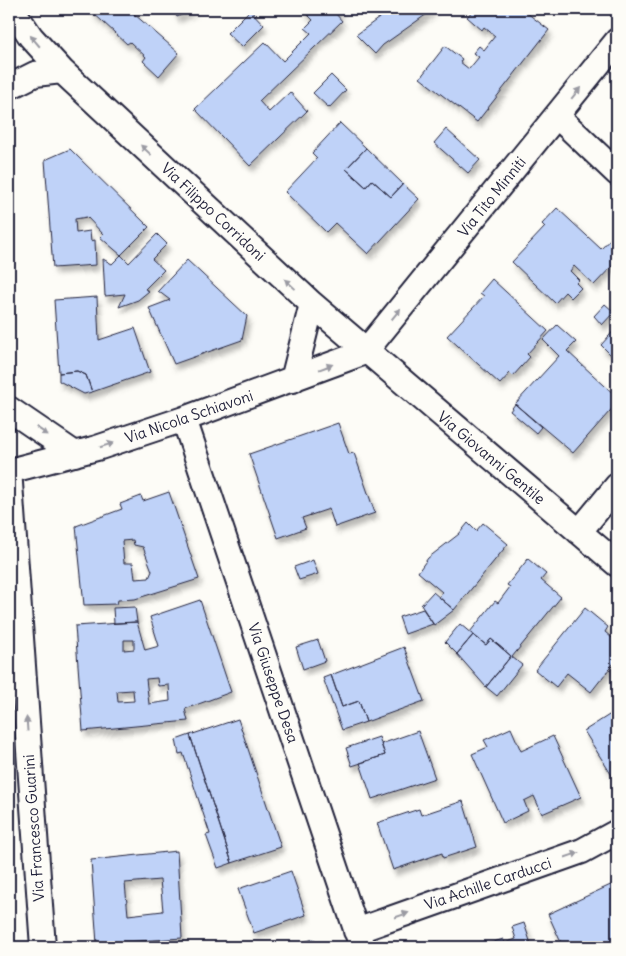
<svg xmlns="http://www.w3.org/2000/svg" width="626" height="956" font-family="Delius,sans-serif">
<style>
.building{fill:#bfd2f8;stroke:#22223b;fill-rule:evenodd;filter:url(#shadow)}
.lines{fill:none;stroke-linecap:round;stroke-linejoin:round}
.street-casing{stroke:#22223b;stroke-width:28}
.street{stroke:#fdfcf7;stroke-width:24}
.oneway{fill:#9a9aa2}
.labels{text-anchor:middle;stroke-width:5;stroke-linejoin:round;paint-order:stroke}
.street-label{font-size:15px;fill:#22223b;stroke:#fdfcf7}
</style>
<defs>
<filter id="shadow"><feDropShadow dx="3" dy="5.5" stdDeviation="2.5" flood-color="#0004"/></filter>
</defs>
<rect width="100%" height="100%" fill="#fdfcf7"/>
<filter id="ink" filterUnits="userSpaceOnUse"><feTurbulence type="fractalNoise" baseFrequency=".02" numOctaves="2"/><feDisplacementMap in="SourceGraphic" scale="10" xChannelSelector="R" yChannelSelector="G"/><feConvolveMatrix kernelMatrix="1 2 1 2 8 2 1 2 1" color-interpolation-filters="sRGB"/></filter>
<g filter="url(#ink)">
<path class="building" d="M93 9H139L134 14 179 53 159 76 143 61 146 57 130 42 127 44 91 11Z
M173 9H194L177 17Z
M302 9H343L336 14 342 21 259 101 269 112 290 92 307 111 250 166 195 109 265 42 283 61 311 33 305 28 313 20Z
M384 9H434L383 45 375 54 356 35 387 12Z
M474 9H522L549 30 477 122 420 78 445 46 462 59 460 62 469 69 479 57 473 53 479 46 484 50 495 36 484 27 482 30 467 17Z
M250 10 264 25 242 47 227 33Z
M331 75 346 90 329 108 313 93Z
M340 123 366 148 346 169 366 187 372 180 391 197 403 184 419 199 368 254 335 223 326 232 285 192 317 158 312 153Z
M446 129 480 160 468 173 434 143Z
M366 148 403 184 391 197 372 180 366 187 346 169Z
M70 149 149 227 121 255 100 237 103 234 87 217 75 219 76 233 90 231 91 241 95 240 96 265 53 268 45 160Z
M557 208 601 249 614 235 617 238V265L615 263 594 285 574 266 570 271 579 280 576 283 581 288 571 298 565 292 555 303 512 262 545 227 542 224Z
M157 234 167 244 152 259 164 270 145 289 149 291 138 300 119 307 125 294 105 296 103 259 112 264 121 255 129 263Z
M187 260 247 316 242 340 174 364 149 308 170 300 158 291Z
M492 279 548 331 527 354 530 357 513 376 510 373 500 384 447 336 484 296 480 293Z
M97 297 99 340 135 328 150 372 92 392 86 375 77 371 59 373 54 300Z
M605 304 614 312 602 325 594 316Z
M557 325 576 342 567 351 617 397V403L573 453 515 404 559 356 543 340Z
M617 327V361L601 345Z
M77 371 86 375 92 392 84 394 59 381V373Z
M515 404 541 427 536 433 510 411Z
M338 423 349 454 354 453 375 513 335 527 329 509 302 518 306 528 278 538 249 454Z
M169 492 199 579 135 599 118 600 117 604 84 605 76 526 122 509 120 504 141 496 143 501ZM133 540 134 545 143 547 152 571 149 578 135 579 133 563H124L122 541Z
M468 523 476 531 483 523 508 544 454 610 439 597 442 592 418 572 428 558 459 534Z
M528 559 546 574 541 580 561 597 512 657 522 665 497 696 486 687 511 656 491 639 486 645 470 632 495 601 498 603 510 587 507 585Z
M313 560 318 574 299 580 294 567Z
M433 592 454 610 434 625 421 605Z
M200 600 231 692 185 709 188 721 83 731 75 626 137 622 145 650 159 646 150 617ZM124 640H134V649L124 650ZM157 678 158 686 169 685 170 701 149 704 146 679ZM133 690 134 701 118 702 117 691Z
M135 607 137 622 114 623 113 608Z
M585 608 608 627 605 632 617 642V659L591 692 567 673 556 687 535 670Z
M423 609 433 624 405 634 399 617Z
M460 624 473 635 457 654 445 642Z
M473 635 486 645 491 639 511 656 486 687 457 654Z
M318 640 325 661 303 669 296 647Z
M404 647 424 701 366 722 359 701 342 707 331 675Z
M331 675 342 707 359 701 366 722 342 730 323 678Z
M617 710V781L616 782 584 731Z
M238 719 281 847 232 863 190 735Z
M511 728 521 751 553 736 581 797 542 814 534 796 524 801 528 811 503 823 472 754 488 747 484 740Z
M418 731 435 778 372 799 360 763 385 755 381 744Z
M190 735 232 863 218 868 206 835 210 834 183 753 179 754 176 740Z
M379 737 385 755 352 766 346 748Z
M463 801 477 847 443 858 442 853 393 870 377 823 419 809 421 815Z
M177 851 182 938 97 944 91 860ZM160 880 163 911 128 915 125 883Z
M291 871 306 915 254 933 238 889Z
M617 882V945L612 947H563L548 914Z
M524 923 532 947H479L503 939 505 943 516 939 512 927Z
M314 939 316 947H284Z"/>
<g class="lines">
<g class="street-casing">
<path id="street" d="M12 9 31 37 62 71 312 304 617 564
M9 87 35 74 62 71
M557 116 617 173
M293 380 312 304
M9 409 75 454
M184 419 362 947
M9 469 43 947
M9 471 97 448 184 419 365 352 617 41
M579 532 617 486
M356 931 582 851 617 832"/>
</g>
<use href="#street" class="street"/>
</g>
<defs><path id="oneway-solid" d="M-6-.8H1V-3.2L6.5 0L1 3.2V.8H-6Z" transform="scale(1.25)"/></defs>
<g class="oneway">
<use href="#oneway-solid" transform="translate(35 41) rotate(-130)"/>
<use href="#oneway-solid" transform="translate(576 93) rotate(-51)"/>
<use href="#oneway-solid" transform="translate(146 150) rotate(-137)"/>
<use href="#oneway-solid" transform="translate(290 284) rotate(-137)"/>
<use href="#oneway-solid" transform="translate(396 314) rotate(-51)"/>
<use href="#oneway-solid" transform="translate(326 367) rotate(-21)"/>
<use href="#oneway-solid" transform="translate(42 431) rotate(34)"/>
<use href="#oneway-solid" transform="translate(107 445) rotate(-18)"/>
<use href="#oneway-solid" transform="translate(27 724) rotate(-94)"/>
<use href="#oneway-solid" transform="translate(572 855) rotate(-19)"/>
<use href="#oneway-solid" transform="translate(402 915) rotate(-19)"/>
</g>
</g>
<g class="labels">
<g class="street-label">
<text transform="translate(492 197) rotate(-51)" y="5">Via Tito Minniti</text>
<text transform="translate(213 212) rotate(43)" y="5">Via Filippo Corridoni</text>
<text transform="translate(189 417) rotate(-19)" y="5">Via Nicola Schiavoni</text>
<text transform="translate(491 458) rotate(40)" y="5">Via Giovanni Gentile</text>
<text transform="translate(273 683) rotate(71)" y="5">Via Giuseppe Desa</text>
<text transform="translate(34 828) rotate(-94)" y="5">Via Francesco Guarini</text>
<text transform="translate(488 884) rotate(-19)" y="5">Via Achille Carducci</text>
</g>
</g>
<rect width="626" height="956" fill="none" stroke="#fdfcf7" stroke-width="30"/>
<rect x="15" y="15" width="596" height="926" fill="none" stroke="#22223b" stroke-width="2" filter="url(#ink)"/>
</svg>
